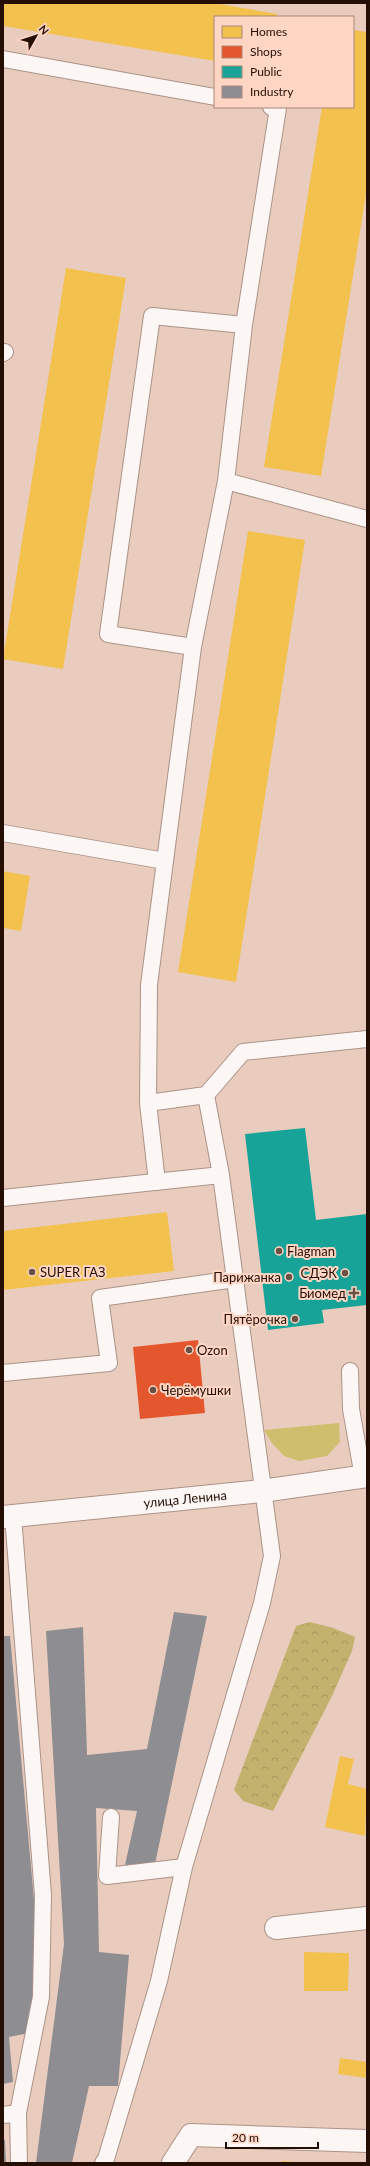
<svg xmlns="http://www.w3.org/2000/svg" width="370" height="2166" font-family="Lato,sans-serif">
<style>
.green{fill:#d0be6f}
.forest{fill:url(#forest-crowns)}
.homes{fill:#f2c14e}
.shops{fill:#e4572e}
.public{fill:#17a398}
.industry{fill:#8d8d92}
.lines{fill:none;stroke-linecap:round;stroke-linejoin:round}
.service-casing{stroke:#ab9388;stroke-width:18}
.minor-casing{stroke:#ab9388;stroke-width:24}
.tertiary-casing{stroke:#ab9388;stroke-width:24}
.service{stroke:#fcf7f5;stroke-width:16}
.minor{stroke:#fcf7f5;stroke-width:22}
.tertiary{stroke:#fcf7f5;stroke-width:22}
.poi-dot{fill:#6a5045;stroke:#ffd6c4;stroke-width:1.5}
.labels{text-anchor:middle;stroke-width:4;stroke-linejoin:round;paint-order:stroke}
.poi-label{font-size:13px;fill:#250e04;stroke:#ffd6c4;text-anchor:start}
.street-label{font-size:13px;fill:#250e04;stroke:#ffd6c4}
</style>
<defs>
<pattern id="forest-crowns" width="20" height="18" patternUnits="userSpaceOnUse"><rect width="20" height="18" fill="#c3b16e"/><path d="M2 6a3 3 0 1 1 6 0M12 15a3 3 0 1 1 6 0" fill="none" stroke="#a7975e"/></pattern>
</defs>
<rect width="100%" height="100%" fill="#eaccbe"/>
<path class="green" d="M339 1423 340 1442 327 1456 299 1461 284 1456 272 1443 264 1430Z"/>
<path class="forest" d="M310 1622 333 1628 355 1637 352 1651 332 1696 273 1811 243 1801 234 1790 296 1626Z"/>
<path class="homes" d="M3 3H214L277 14V17H215V61L3 26Z
M353 30 367 32V188L321 476 264 467 322 107H353Z
M66 268 126 278 63 669 3 659Z
M248 531 305 540 236 982 178 972Z
M3 871 30 876 21 931 3 928Z
M167 1212 174 1271 3 1290V1231Z
M340 1756 354 1759 348 1784 367 1789 365 1836 325 1827Z
M304 1952 349 1953 348 1991H304Z
M340 2058 367 2062V2078L338 2074Z
M282 2161 298 2162V2163H282Z"/>
<path class="shops" d="M198 1340 205 1413 140 1419 133 1347Z"/>
<path class="public" d="M305 1128 316 1220 367 1214V1305L322 1310 324 1323 268 1330 245 1134Z"/>
<path class="industry" d="M174 1612 207 1616 155 1864 125 1865 137 1811 96 1808 99 1952 129 1955 118 2086H89L72 2163H36L64 1944 46 1631 83 1627 87 1755 147 1749Z
M3 1636H10L37 1933 34 2032 9 2037 13 2082 3 2084Z
M3 2140H5L6 2163H3Z"/>
<g class="lines">
<g class="service-casing">
<path id="service" d="M3 59 215 97
M3 353 5 352
M226 481 367 519
M193 647 108 634 152 316 244 325
M3 833 165 861
M206 1095 243 1052 367 1039
M148 1103 157 1182
M3 1198 221 1175
M350 1371 351 1409 363 1477
M3 1373 109 1363 100 1298 235 1279
M184 1867 262 1603 272 1556 221 1175 206 1095 148 1103 149 985 165 861 193 647 226 481 244 325 278 108 271 107
M18 2113 19 2163
M3 2115 18 2113 41 1997 43 1895 13 1516
M103 2163 106 2159 159 1981 184 1867 107 1876 111 1817"/>
</g>
<g class="minor-casing">
<path id="minor" d="M276 1928 367 1918
M173 2163 191 2135 367 2141"/>
</g>
<g class="tertiary-casing">
<g id="tertiary">
<path id="s1" d="M3 1517 262 1491 367 1476"/>
</g>
</g>
<use href="#service" class="service"/>
<use href="#minor" class="minor"/>
<use href="#tertiary" class="tertiary"/>
</g>
<g class="poi-dot">
<circle cx="279" cy="1251" r="4"/>
<circle cx="32" cy="1272" r="4"/>
<circle cx="345" cy="1273" r="4"/>
<circle cx="289" cy="1277" r="4"/>
<path d="M352 1287h4v4h4v4h-4v4h-4v-4h-4v-4h4z"/>
<circle cx="295" cy="1319" r="4"/>
<circle cx="189" cy="1350" r="4"/>
<circle cx="153" cy="1390" r="4"/>
</g>
<g class="labels">
<g class="poi-label">
<text x="287" y="1256">Flagman</text>
<text x="40" y="1277">SUPER ГАЗ</text>
<text x="337" y="1278" text-anchor="end">СДЭК</text>
<text x="281" y="1282" text-anchor="end">Парижанка</text>
<text x="346" y="1298" text-anchor="end">Биомед</text>
<text x="287" y="1324" text-anchor="end">Пятёрочка</text>
<text x="197" y="1355">Ozon</text>
<text x="161" y="1395">Черёмушки</text>
</g>
<g class="street-label">
<text dy="5" stroke="none"><textPath href="#s1" startOffset="183">улица Ленина</textPath></text>
</g>
</g>
<rect width="370" height="2166" fill="none" stroke="#250e04" stroke-width="8"/>
<rect x="214" y="16" width="140" height="92" fill="#ffd6c4" stroke="#a88677"/>
<rect x="222" y="26" width="20" height="12" fill="#f2c14e" stroke="#a88677"/>
<text x="250" y="36" font-size="12" fill="#250e04">Homes</text>
<rect x="222" y="46" width="20" height="12" fill="#e4572e" stroke="#a88677"/>
<text x="250" y="56" font-size="12" fill="#250e04">Shops</text>
<rect x="222" y="66" width="20" height="12" fill="#17a398" stroke="#a88677"/>
<text x="250" y="76" font-size="12" fill="#250e04">Public</text>
<rect x="222" y="86" width="20" height="12" fill="#8d8d92" stroke="#a88677"/>
<text x="250" y="96" font-size="12" fill="#250e04">Industry</text>
<g transform="translate(36 36) rotate(51)" stroke="#ffd6c4" stroke-width="3" paint-order="stroke">
<path d="M0-3L7 15L0 10L-7 15Z" fill="#250e04"/>
<text y="-6" font-size="11" font-weight="bold" text-anchor="middle" fill="#250e04">N</text>
</g>
<path d="M226 2142v6h92v-6" fill="none" stroke="#250e04" stroke-width="2"/>
<text x="232" y="2142" font-size="12" fill="#250e04" stroke="#ffd6c4" stroke-width="3" paint-order="stroke">20 m</text>
</svg>
